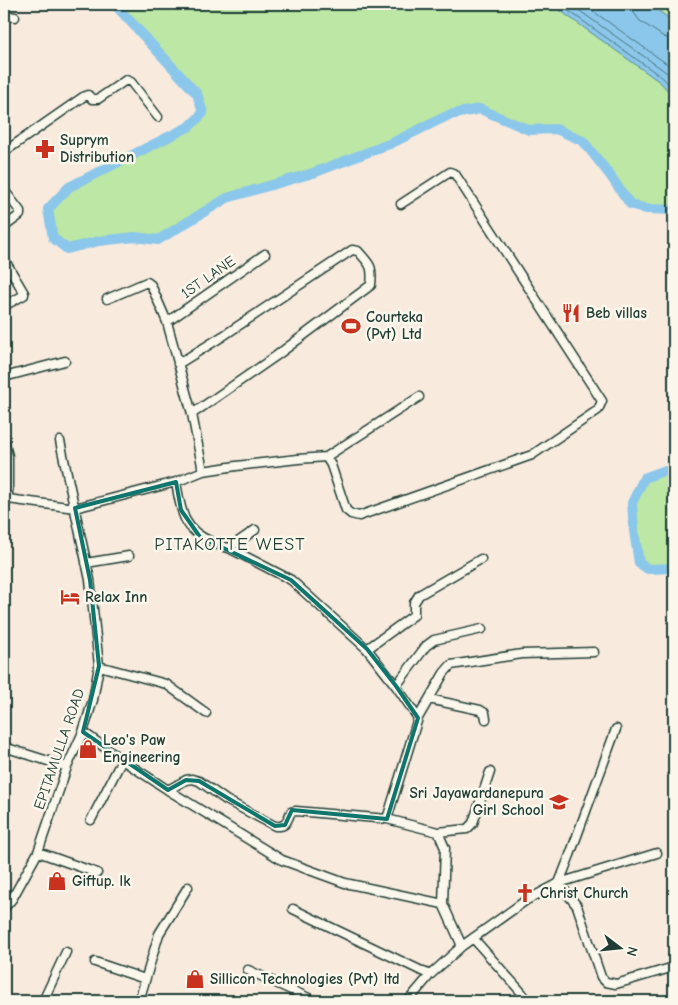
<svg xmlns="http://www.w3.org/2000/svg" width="678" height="1005" font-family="'Comic Neue',sans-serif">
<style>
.green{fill:#bce7a4;stroke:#6e926c}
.water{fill:#8bc7eb;stroke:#6090a2}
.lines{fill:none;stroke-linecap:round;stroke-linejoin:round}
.shore{stroke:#4a747d;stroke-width:1}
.canal{stroke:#8bc7eb;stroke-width:10}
.street-casing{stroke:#1f3d34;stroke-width:11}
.street{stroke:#fbf7ec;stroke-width:8}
.marked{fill:none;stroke:#0f766e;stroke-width:4;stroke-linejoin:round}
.labels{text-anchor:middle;stroke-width:5;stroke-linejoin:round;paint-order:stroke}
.poi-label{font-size:15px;font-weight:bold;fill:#1f3d34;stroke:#fbf7ec;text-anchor:start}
.street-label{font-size:15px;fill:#1f3d34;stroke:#fbf7ec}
.quarter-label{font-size:18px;letter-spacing:1px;fill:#1f3d34;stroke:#fbf7ec}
</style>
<rect width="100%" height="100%" fill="#f9eade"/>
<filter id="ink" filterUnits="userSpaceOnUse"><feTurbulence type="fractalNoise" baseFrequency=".02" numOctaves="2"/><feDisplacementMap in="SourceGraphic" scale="10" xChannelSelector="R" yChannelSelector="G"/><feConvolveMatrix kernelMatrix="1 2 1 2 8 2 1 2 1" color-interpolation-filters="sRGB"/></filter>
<g filter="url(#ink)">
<path class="green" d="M117 4H551L660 82 674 97V210L646 209 630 204 609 174 583 141 556 129 529 130 480 109 449 115 392 143 313 173 227 198 158 240 135 237 99 241 67 249 53 238 48 209 69 187 190 126 203 113 197 94 119 9Z
M649 4H674V22Z
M663 471 674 472V568L648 569 639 563 634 531 632 503 644 478Z"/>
<path class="water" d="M551 4H649L674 22V97L660 82Z"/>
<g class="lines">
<path class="shore" d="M559 4 663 78 674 90
M570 4 666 72 674 80
M583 4 674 69
M633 4 634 13 640 21 664 37 674 40"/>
<path class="canal" d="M117 4 119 9 197 94 203 113 190 126 69 187 48 209 53 238 67 249 99 241 135 237 158 240 227 198 313 173 392 143 449 115 480 109 529 130 556 129 583 141 609 174 630 204 646 209 674 210
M674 472 663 471 644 478 632 503 634 531 639 563 648 569 674 568"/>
<g class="street-casing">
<path id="street" d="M4 15 15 17
M4 152 83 97 88 95 92 99H98L126 80 131 82 158 117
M4 190 20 211V215L4 227
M4 259 24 293V295L4 306
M107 299 147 282 151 285 167 322 192 414 203 471
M167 322 265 254
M178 364 223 336 352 250 358 251C370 265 373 265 371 285L276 356 192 414
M4 377 65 361
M4 440 8 456V499
M326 457 331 465 346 510 351 514 359 516 532 455 598 410 602 401 455 174 450 172 401 204
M176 482C181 510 182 529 210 541 216 544 222 547 229 548L255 530
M4 500 8 499 75 508 176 482 203 471 236 466 298 459 326 457 419 397
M229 548 291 580 367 649 396 686 418 718 444 673 451 665 522 654 594 652
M86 563 129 556
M367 649 414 615V603L419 595 481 559
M99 666 166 684 206 713
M396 686 426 646 434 640 482 629
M429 699 480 710 485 713 486 719
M418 718 387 819 438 832 445 848 443 904 462 946
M616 729 570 855 559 883 577 906 601 977 606 982 616 984 674 967
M83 732 122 760 168 790 282 860 345 883 443 904
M4 747 67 767
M168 790 186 780 192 779 199 781 226 800 275 826C287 827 286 822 291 812L296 811 387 819
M91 820 122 760
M438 832 467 829 473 823 490 772
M38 852 97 873
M4 908 12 899 38 852 67 767 83 732 93 700 99 666 90 580 60 441
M293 909 430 975
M473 938 522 993 528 1001
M95 962 145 979
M248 970 315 1001
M43 1001 66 952
M139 1001 159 934 188 887
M408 1001 430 975 462 946 525 901 559 883 657 853"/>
</g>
<use href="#street" class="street"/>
</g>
</g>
<path class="marked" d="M176 482 181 510 200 537 291 580 367 649 396 686 418 718 387 819 292 810 285 825 275 826 199 781 186 780 168 790 83 732 99 666 90 580 75 508Z"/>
<defs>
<g id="pharmacy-bare" transform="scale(1.5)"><path d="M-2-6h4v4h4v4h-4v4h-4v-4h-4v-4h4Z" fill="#c8321e" stroke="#fbf7ec" stroke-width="2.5" paint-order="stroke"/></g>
<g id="restaurant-bare" transform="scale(1.5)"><path d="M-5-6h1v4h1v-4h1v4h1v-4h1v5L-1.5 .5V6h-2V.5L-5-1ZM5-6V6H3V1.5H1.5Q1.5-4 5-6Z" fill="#c8321e" stroke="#fbf7ec" stroke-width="2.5" paint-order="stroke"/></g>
<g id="stadium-bare" transform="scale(1.5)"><path d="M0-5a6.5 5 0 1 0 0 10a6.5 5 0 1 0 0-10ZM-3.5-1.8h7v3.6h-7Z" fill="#c8321e" stroke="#fbf7ec" stroke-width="2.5" paint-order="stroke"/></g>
<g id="hotel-bare" transform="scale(1.5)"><path d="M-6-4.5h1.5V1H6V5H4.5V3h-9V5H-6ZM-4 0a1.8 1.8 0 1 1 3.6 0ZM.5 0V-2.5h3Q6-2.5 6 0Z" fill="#c8321e" stroke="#fbf7ec" stroke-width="2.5" paint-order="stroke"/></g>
<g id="shop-bare" transform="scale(1.5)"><path d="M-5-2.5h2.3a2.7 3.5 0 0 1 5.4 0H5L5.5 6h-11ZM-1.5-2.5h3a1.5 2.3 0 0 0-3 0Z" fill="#c8321e" stroke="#fbf7ec" stroke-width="2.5" paint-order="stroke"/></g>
<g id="school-bare" transform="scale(1.5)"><path d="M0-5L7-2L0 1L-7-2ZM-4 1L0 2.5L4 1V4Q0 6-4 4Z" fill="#c8321e" stroke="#fbf7ec" stroke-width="2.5" paint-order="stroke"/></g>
<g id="church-bare" transform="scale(1.5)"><path d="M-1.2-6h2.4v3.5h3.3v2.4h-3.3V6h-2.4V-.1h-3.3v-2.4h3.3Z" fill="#c8321e" stroke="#fbf7ec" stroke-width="2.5" paint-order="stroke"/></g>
</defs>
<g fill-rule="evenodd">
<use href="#pharmacy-bare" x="45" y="149"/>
<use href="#restaurant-bare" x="571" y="313"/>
<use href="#stadium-bare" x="351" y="326"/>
<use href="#hotel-bare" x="70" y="597"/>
<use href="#shop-bare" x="88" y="749"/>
<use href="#school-bare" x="559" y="802"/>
<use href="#shop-bare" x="57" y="881"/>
<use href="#church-bare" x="525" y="893"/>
<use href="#shop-bare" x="195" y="979"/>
</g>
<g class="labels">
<g class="poi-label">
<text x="60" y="145">Suprym<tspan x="60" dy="17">Distribution</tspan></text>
<text x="586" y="318">Beb villas</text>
<text x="366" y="322">Courteka<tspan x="366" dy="17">(Pvt) Ltd</tspan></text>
<text x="85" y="602">Relax Inn</text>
<text x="103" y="745">Leo's Paw<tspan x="103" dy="17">Engineering</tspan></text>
<text x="544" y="798" text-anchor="end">Sri Jayawardanepura<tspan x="544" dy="17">Girl School</tspan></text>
<text x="72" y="886">Giftup. lk</text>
<text x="540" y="898">Christ Church</text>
<text x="210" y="984">Sillicon Technologies (Pvt) ltd</text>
</g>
<g class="street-label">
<text transform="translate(208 277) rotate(-35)" y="5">1ST LANE</text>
<text transform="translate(59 749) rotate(-71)" y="5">EPITAMULLA ROAD</text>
</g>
<g class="quarter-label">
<text x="230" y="550">PITAKOTTE WEST</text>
</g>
</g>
<rect width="678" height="1005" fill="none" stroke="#fbf7ec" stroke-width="20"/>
<rect x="10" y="10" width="658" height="985" fill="none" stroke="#1f3d34" stroke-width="2" filter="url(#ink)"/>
<g transform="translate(620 948) rotate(106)" stroke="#fbf7ec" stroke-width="4" paint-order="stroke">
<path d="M0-4L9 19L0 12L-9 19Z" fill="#1f3d34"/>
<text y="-8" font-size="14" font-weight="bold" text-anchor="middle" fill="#1f3d34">N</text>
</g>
</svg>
